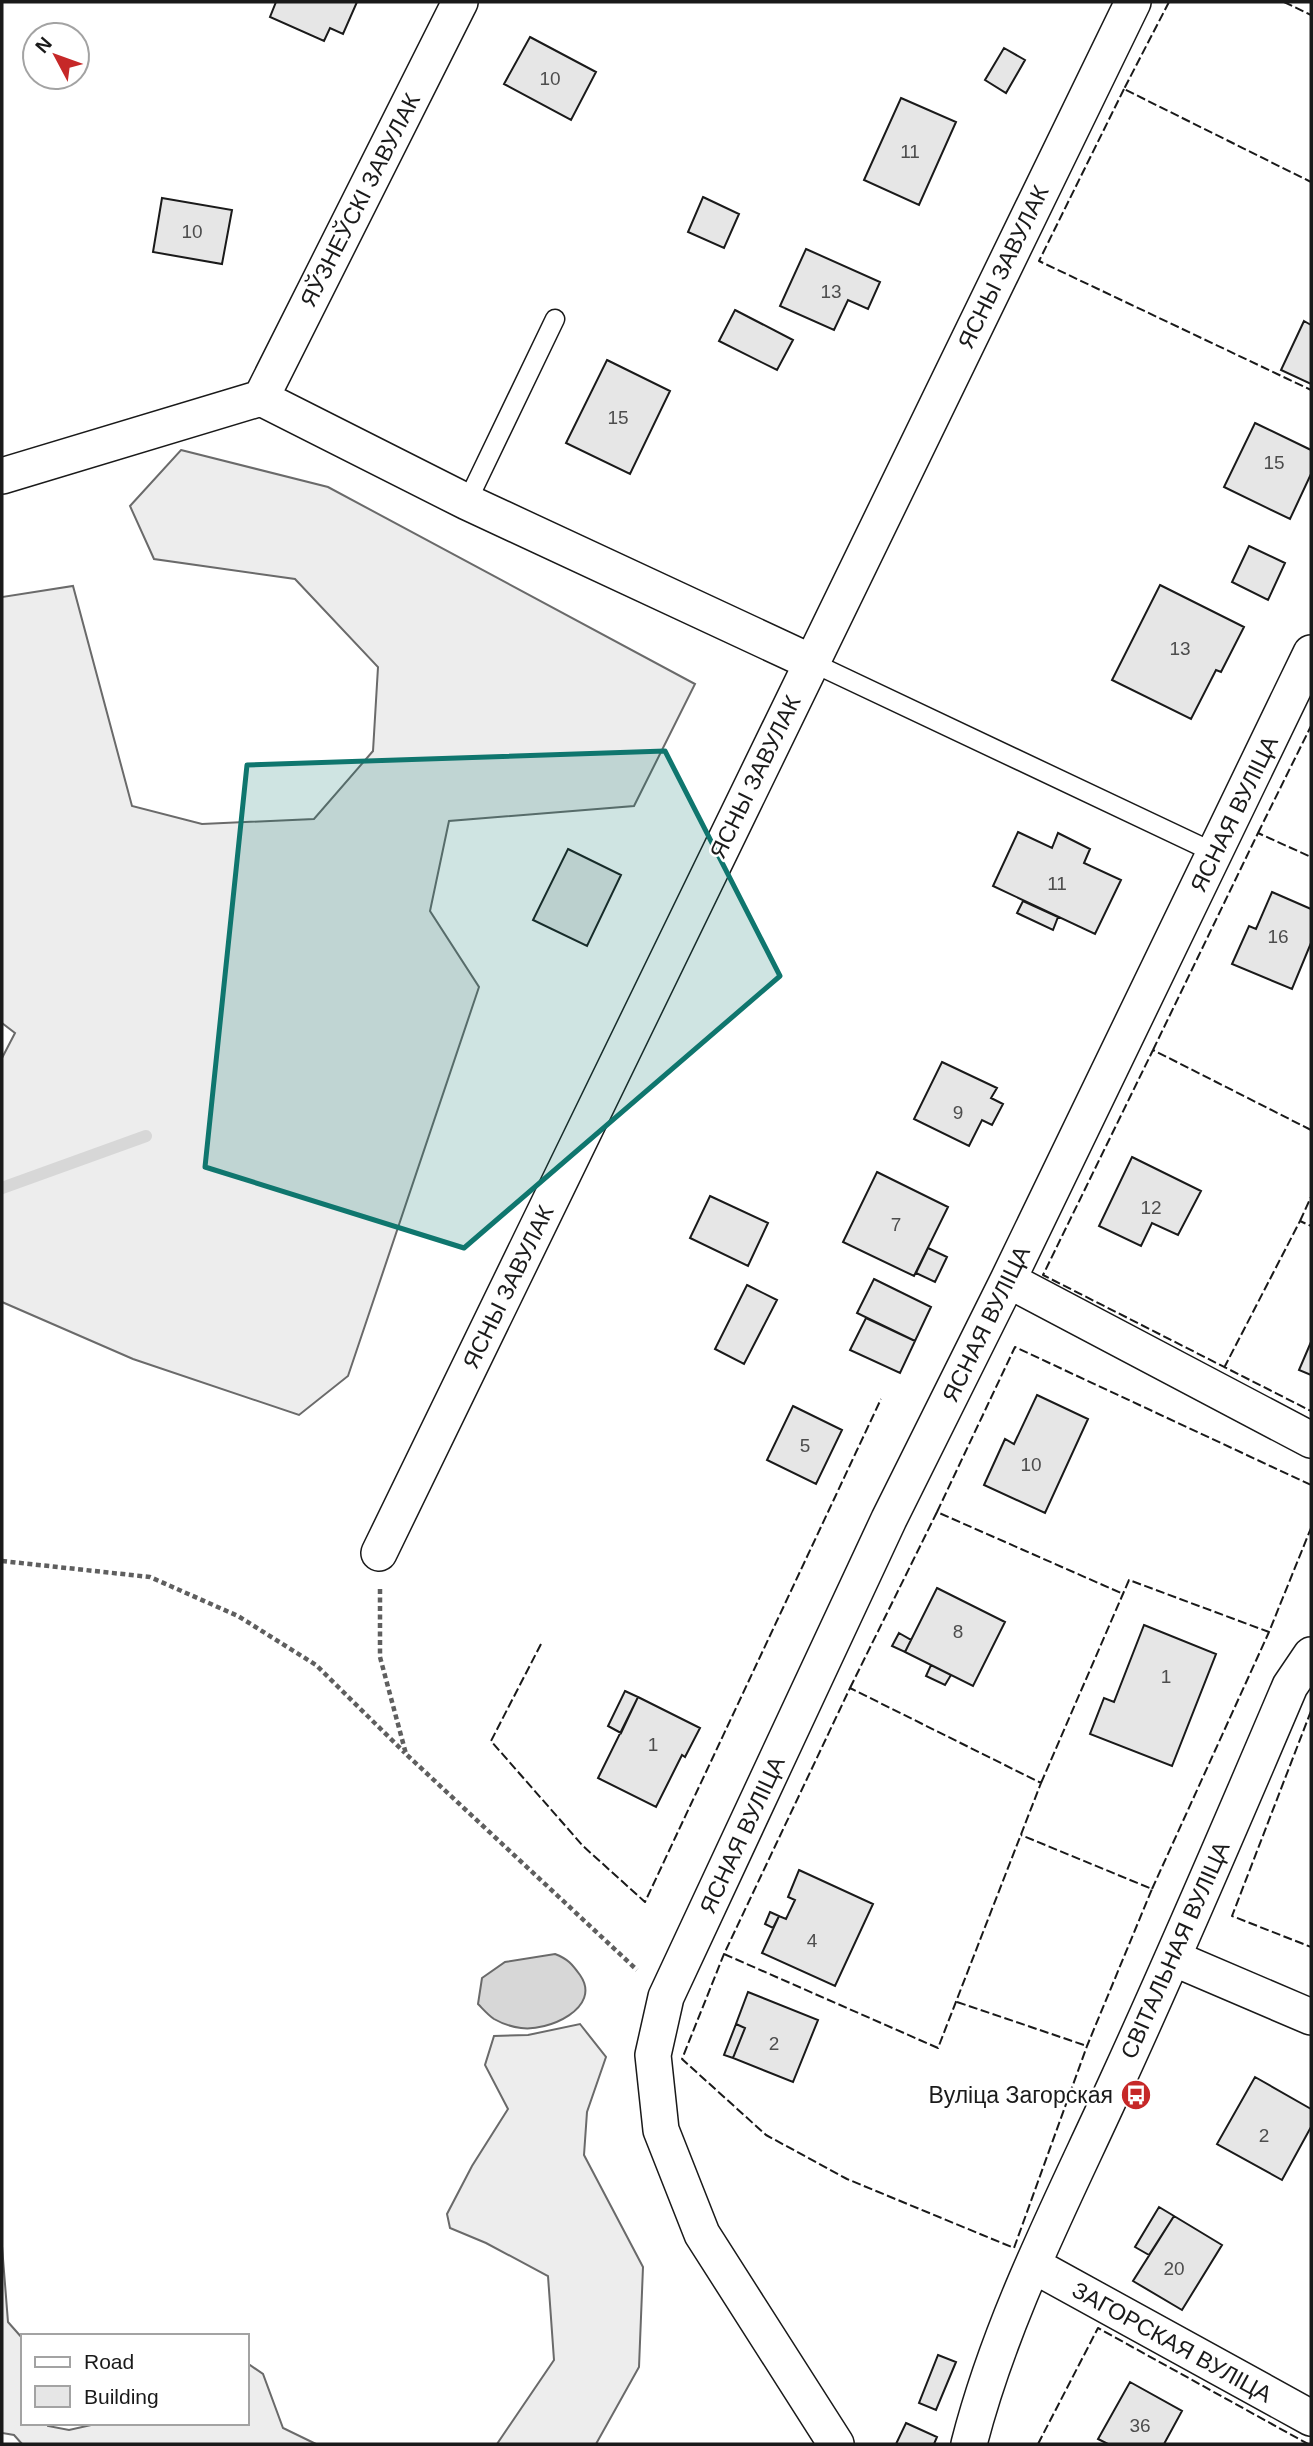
<svg xmlns="http://www.w3.org/2000/svg" width="1313" height="2446" font-family="Arial,sans-serif">
<style>
.built{fill:#ededed;stroke:#6a6a6a;stroke-width:2}
.water{fill:#d7d7d7;stroke:#6a6a6a;stroke-width:2}
.lines{fill:none;stroke-linecap:round;stroke-linejoin:round}
.stream{stroke:#d7d7d7;stroke-width:12}
.building{fill:#e6e6e6;stroke:#1a1a1a;stroke-width:2}
.service-casing{stroke:#1a1a1a;stroke-width:21}
.minor-casing{stroke:#1a1a1a;stroke-width:38}
.path{stroke:#5f5f5f;stroke-width:4.5;stroke-dasharray:5 3.5;stroke-linecap:butt}
.service{stroke:#fff;stroke-width:18}
.minor{stroke:#fff;stroke-width:35}
.fence{stroke:#1a1a1a;stroke-width:2;stroke-dasharray:9 3.5;stroke-linecap:butt}
.marked{fill:#0f766e;fill-opacity:0.2;stroke:#0f766e;stroke-width:5;stroke-linejoin:round}
.labels{text-anchor:middle;stroke-width:5;stroke-linejoin:round;paint-order:stroke}
.number-label{font-size:19px;fill:#4d4d4d}
.street-label{font-size:23px;fill:#1a1a1a;stroke:#fff}
.poi-label{font-size:23px;fill:#1a1a1a;stroke:#fff;text-anchor:end}
</style>
<rect width="100%" height="100%" fill="#fff"/>
<path class="built" d="M181 450 328 487 695 684 634 806 449 821 430 911 479 987 348 1376 299 1415 133 1359 2 1302V1058L15 1033 2 1023V597L73 586 132 806 202 824 314 819 373 751 378 667 295 579 154 559 130 506Z
M580 2024 606 2057 587 2112 584 2155 643 2267 639 2367 596 2444H497L554 2360 548 2276 486 2243 450 2228 447 2214 472 2166 508 2109 485 2065 494 2036 528 2035Z
M2 2246 8 2322 23 2339V2423H48V2426L69 2430 100 2423H247V2363L263 2374 283 2428 316 2444H22L14 2435 2 2433Z"/>
<path class="water" d="M555 1954C568 1959 572 1964 580 1975 603 2008 547 2032 521 2028 513 2027 501 2023 494 2019 488 2015 483 2009 478 2004L482 1978 505 1962Z"/>
<g class="lines">
<path class="stream" d="M2 1188 146 1136"/>
</g>
<path class="building" d="M276 2H357L343 34 330 28 324 41 270 17Z
M530 37 596 72 571 120 504 84Z
M1004 48 1025 60 1006 93 985 80Z
M901 98 956 122 919 205 864 180Z
M703 197 739 214 724 248 688 232Z
M162 198 232 210 222 264 153 252Z
M806 249 880 282 868 309 848 300 834 330 780 306Z
M735 310 793 340 777 370 719 341Z
M1304 321 1311 325V384L1281 370Z
M607 360 670 391 630 474 566 443Z
M1255 423 1311 450V474L1290 519 1224 487Z
M1249 546 1285 563 1268 600 1232 582Z
M1160 585 1244 627 1221 672 1216 670 1191 719 1112 680Z
M1018 832 1052 848 1058 833 1090 849 1084 863 1121 880 1095 934 993 886Z
M568 849 621 875 587 946 533 920Z
M1272 892 1311 909V943L1292 989 1232 964 1249 926 1256 929Z
M1023 901 1058 917 1053 930 1017 913Z
M942 1062 997 1088 991 1098 1003 1104 992 1125 982 1120 969 1146 914 1119Z
M1132 1157 1201 1191 1178 1235 1152 1223 1141 1246 1099 1226Z
M877 1172 948 1207 914 1276 843 1242Z
M710 1196 768 1223 748 1266 690 1238Z
M928 1248 947 1257 935 1282 916 1273Z
M874 1279 931 1307 915 1341 857 1313Z
M747 1285 777 1300 744 1364 715 1349Z
M866 1318 915 1341 900 1373 850 1350Z
M1311 1342V1375L1299 1370Z
M1037 1395 1088 1419 1045 1513 984 1485 1005 1439 1014 1444Z
M793 1406 842 1430 816 1484 767 1460Z
M937 1588 1005 1622 973 1686 905 1652Z
M1144 1625 1216 1654 1172 1766 1090 1734 1104 1698 1114 1702Z
M899 1633 911 1640 905 1652 892 1646Z
M931 1665 951 1675 945 1685 926 1676Z
M625 1691 638 1697 621 1733 608 1726Z
M638 1697 700 1728 685 1757 682 1755 656 1807 598 1778Z
M799 1870 873 1904 835 1986 762 1953 779 1916 786 1919 795 1900 788 1897Z
M770 1912 779 1916 773 1928 765 1924Z
M748 1992 818 2020 793 2082 733 2058 745 2028 736 2024Z
M736 2024 745 2028 733 2058 724 2055Z
M1255 2077 1311 2109V2127L1282 2180 1217 2144Z
M1159 2207 1174 2216 1149 2255 1135 2247Z
M1174 2216 1222 2245 1182 2310 1133 2281Z
M938 2355 956 2362 936 2410 919 2403Z
M1130 2382 1182 2411 1164 2444H1108L1098 2439Z
M906 2423 937 2437 934 2444H896Z"/>
<g class="lines">
<g class="service-casing">
<path id="service" d="M467 502 555 319
M811 662 1215 853"/>
</g>
<g class="minor-casing">
<path id="minor" d="M261 398 460 2
M2 476 261 398 467 502 811 662
M1008 1280 1311 1440
M379 1553 1133 2
M1173 1958 1311 2017
M1033 2265 1311 2418
M836 2444 702 2234 661 2130 653 2055 666 1997 889 1519 1008 1280 1311 653
M969 2444C1001 2319 1062 2202 1115 2086 1176 1953 1233 1820 1290 1686L1311 1655"/>
</g>
<path class="path" d="M2 1561 150 1577 238 1616 316 1665 405 1753
M380 1589V1657L406 1754 637 1970"/>
<use href="#service" class="service"/>
<use href="#minor" class="minor"/>
<path class="fence" d="M1169 2 1124 89 1311 182
M1284 2 1311 15
M1124 89 1039 261 1311 390
M1258 833 1311 726
M1153 1050 1258 833 1311 857
M1311 1130 1153 1050 1043 1275 1311 1411
M1300 1221 1311 1197
M1224 1368 1300 1221 1311 1226
M937 1512 1015 1347 1311 1485
M541 1644 491 1741 583 1846 645 1902 881 1399
M850 1688 937 1512 1121 1593
M1311 1711 1232 1916 1311 1947
M1041 1783 1129 1580 1269 1632 1311 1528
M1152 1889 1269 1632
M724 1954 938 2048 1041 1783 850 1688 724 1954 682 2059 766 2135 847 2179 1014 2248 1087 2046 1152 1889 1021 1835
M957 2002 1087 2046
M1038 2444 1098 2328 1308 2444"/>
</g>
<path class="marked" d="M665 751 780 976 464 1248 205 1167 247 765Z"/>
<defs>
<g id="bus-disc" transform="scale(1.575)"><circle r="9.5" fill="#c62828" stroke="#fff"/><path d="M-5-6H5V4H4V6H2V4H-2V6H-4V4H-5ZM-3.5-4V0h7V-4ZM-3.5 1.2v1.5H-2V1.2ZM2 1.2v1.5H3.5V1.2Z" fill="#fff"/></g>
</defs>
<g fill-rule="evenodd">
<use href="#bus-disc" x="1136" y="2095"/>
</g>
<g class="labels">
<g class="number-label">
<text x="550" y="85">10</text>
<text x="910" y="158">11</text>
<text x="192" y="238">10</text>
<text x="831" y="298">13</text>
<text x="618" y="424">15</text>
<text x="1274" y="469">15</text>
<text x="1180" y="655">13</text>
<text x="1057" y="890">11</text>
<text x="1278" y="943">16</text>
<text x="958" y="1119">9</text>
<text x="1151" y="1214">12</text>
<text x="896" y="1231">7</text>
<text x="805" y="1452">5</text>
<text x="1031" y="1471">10</text>
<text x="958" y="1638">8</text>
<text x="1166" y="1683">1</text>
<text x="653" y="1751">1</text>
<text x="812" y="1947">4</text>
<text x="774" y="2050">2</text>
<text x="1264" y="2142">2</text>
<text x="1174" y="2275">20</text>
<text x="1140" y="2432">36</text>
</g>
<g class="street-label">
<text transform="translate(360 200) rotate(-63)" y="8">ЯЎЗНЕЎСКІ ЗАВУЛАК</text>
<text transform="translate(1003 267) rotate(-64)" y="8">ЯСНЫ ЗАВУЛАК</text>
<text transform="translate(755 777) rotate(-64)" y="8">ЯСНЫ ЗАВУЛАК</text>
<text transform="translate(1234 814) rotate(-64)" y="8">ЯСНАЯ ВУЛІЦА</text>
<text transform="translate(508 1287) rotate(-64)" y="8">ЯСНЫ ЗАВУЛАК</text>
<text transform="translate(986 1324) rotate(-64)" y="8">ЯСНАЯ ВУЛІЦА</text>
<text transform="translate(742 1835) rotate(-65)" y="8">ЯСНАЯ ВУЛІЦА</text>
<text transform="translate(1175 1950) rotate(-66)" y="8">СВІТАЛЬНАЯ ВУЛІЦА</text>
<text transform="translate(1172 2342) rotate(29)" y="8">ЗАГОРСКАЯ ВУЛІЦА</text>
</g>
<g class="poi-label">
<text x="1113" y="2103">Вуліца Загорская</text>
</g>
</g>
<rect width="1313" height="2446" fill="none" stroke="#1a1a1a" stroke-width="7"/>
<rect x="21" y="2334" width="228" height="91" fill="#ffffff" stroke="#a3a3a3" stroke-width="2"/>
<rect x="35" y="2357" width="35" height="10" fill="#ffffff" stroke="#a3a3a3" stroke-width="2"/>
<text x="84" y="2369" font-size="21" fill="#1a1a1a">Road</text>
<rect x="35" y="2386" width="35" height="21" fill="#e6e6e6" stroke="#a3a3a3" stroke-width="2"/>
<text x="84" y="2404" font-size="21" fill="#1a1a1a">Building</text>
<g transform="translate(56 56) rotate(311)"><circle r="33" fill="#ffffff" stroke="#a3a3a3" stroke-width="2"/>
<path d="M0-5L12 26L0 18L-12 26Z" fill="#c62828"/>
<text y="-10" font-size="19" font-weight="bold" text-anchor="middle" fill="#1a1a1a">N</text>
</g>
</svg>
